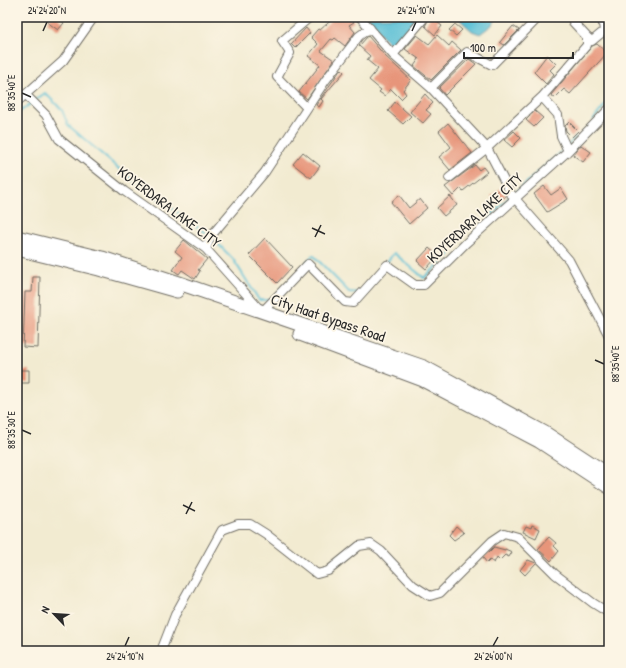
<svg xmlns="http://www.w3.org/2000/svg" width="626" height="668" font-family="'Patrick Hand',sans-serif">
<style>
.water{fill:#58bfd6;stroke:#427580}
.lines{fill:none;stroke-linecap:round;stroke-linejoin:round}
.stream{stroke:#58bfd6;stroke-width:2}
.building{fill:#e7957a}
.minor-casing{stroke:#716e65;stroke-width:10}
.primary-casing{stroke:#716e65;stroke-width:15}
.minor{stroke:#fff;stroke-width:8}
.primary{stroke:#fff;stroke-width:13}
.ticks{fill:none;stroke:#2b2b2b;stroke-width:1.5}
.labels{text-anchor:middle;stroke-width:3.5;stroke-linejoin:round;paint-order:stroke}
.street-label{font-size:15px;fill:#2b2b2b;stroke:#fcf5e5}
.neatline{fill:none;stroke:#2b2b2b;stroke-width:1.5}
.ticks-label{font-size:10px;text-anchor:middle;fill:#2b2b2b}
</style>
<rect width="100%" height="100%" fill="#fcf5e5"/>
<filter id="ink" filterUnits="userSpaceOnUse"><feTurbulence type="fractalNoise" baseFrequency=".025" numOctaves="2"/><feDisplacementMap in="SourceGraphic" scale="8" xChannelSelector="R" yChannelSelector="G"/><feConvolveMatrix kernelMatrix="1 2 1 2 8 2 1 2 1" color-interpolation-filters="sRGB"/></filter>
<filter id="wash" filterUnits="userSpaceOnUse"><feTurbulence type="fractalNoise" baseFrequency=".012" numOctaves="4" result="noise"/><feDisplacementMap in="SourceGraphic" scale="16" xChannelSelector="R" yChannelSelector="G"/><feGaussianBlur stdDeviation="0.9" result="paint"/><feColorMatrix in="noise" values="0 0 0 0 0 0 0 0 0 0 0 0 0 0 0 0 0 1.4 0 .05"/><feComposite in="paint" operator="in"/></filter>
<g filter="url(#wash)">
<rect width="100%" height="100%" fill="#f2ebd1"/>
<path class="water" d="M365 17H421L397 44 391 45Z
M457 17H494L496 19 492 25 480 34 472 31Z"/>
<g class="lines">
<path class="stream" d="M34 101 45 93 62 110 68 125 132 180 209 235
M17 114 30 104
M593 120 609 100
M568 145 576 137
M515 193 565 148
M488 218 511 196
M212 238 233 259 259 300H271
M307 262 313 255 349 292 359 293
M387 262 394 253 424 278 450 254"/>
</g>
<g id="blocks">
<path class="building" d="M51 17H57L64 23 58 30 47 22Z
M335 17H350L354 22 349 25 355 32 345 46 335 38 333 40 331 39 321 51 334 60 307 99 299 92 320 65 308 56 318 44 311 37 318 29 320 30Z
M430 17H440L437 22 442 26 435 35 425 26Z
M455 24 462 30 456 36 449 30Z
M513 26 519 30 504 45 500 42Z
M306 28 310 33 295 48 291 44Z
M417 35 429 44 437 35 449 46 452 42 461 50 431 80 414 66 419 59 405 49Z
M368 36 385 56 411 80 403 90 406 94 401 99 391 89 385 96 379 92 381 90 369 80 378 69 367 60 370 56 359 46Z
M597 44 607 53 570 94 564 89 555 98 551 95 592 46Z
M547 55 556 64 550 70 554 74 546 84 534 72Z
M469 59 476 64 445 95 439 88Z
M341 69 344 72 321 99 323 101 319 107 316 105Z
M425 94 433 103 426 110 431 114 423 123 410 112Z
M395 102 411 116 403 124 388 111Z
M535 111 543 118 534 127 526 120Z
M569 122 578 131 572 137 566 131 565 126Z
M448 123 472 153 450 170 439 157 451 147 439 131Z
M514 131 521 138 512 147 504 140Z
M581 145 591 152 583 162 573 155Z
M303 152 320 166 311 178 293 164Z
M475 165 479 170 483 167 487 172 463 191 461 188 453 196 445 187Z
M544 186 551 195 561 188 568 199 547 212 534 194Z
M501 188 506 196 496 202 491 196Z
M399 195 409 208 420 199 427 208 409 224 391 202Z
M450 196 457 205 444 216 437 208Z
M265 238 292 267 277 283 249 255Z
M184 240 207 259 198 270 200 271 195 279 182 270 179 274 173 270 182 257 175 251Z
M429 248 438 256 426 269 417 261Z
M33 277H40L38 348 23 347 25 292H32Z
M17 370H29V383H17Z
M532 525 540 529 536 538 523 532 526 526 531 528Z
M456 526 464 533 454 540 449 535Z
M549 537 556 543 554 546 559 551 551 561 538 549Z
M494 547 505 550V549L512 552 509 557 505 555 500 560 497 557 494 563 490 560 487 563 483 558Z
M528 560 536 563 525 575 520 570Z"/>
</g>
</g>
<g filter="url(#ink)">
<use href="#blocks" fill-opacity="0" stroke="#716e65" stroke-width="1"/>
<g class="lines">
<g class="minor-casing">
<path id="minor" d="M360 17 393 55 431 88 487 148 511 194 569 260 609 336
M587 37 592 41 604 31 603 24 607 17
M393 55 425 17
M431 88 467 52 492 65 539 17
M26 95 46 115 59 139 124 191 206 249 262 312 308 264 345 302 353 303 387 265 415 285H424L466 243 568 151 609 109
M542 97 558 115 561 136 568 151
M17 102 63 61 94 17
M307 108 277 77 290 53 282 41 310 17
M449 178 487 148 542 97 587 45V37L573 22 576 17
M206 249 211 236 265 172 325 81 359 36 370 28
M161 651 175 615 222 530 238 524H250L266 534 317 574 328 571 359 546 371 544 381 551 413 585 430 596 440 593 492 541 504 533 518 537 555 574 593 603 609 613"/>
</g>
<g class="primary-casing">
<path id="primary" d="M17 237 102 258 179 283 424 367 545 433 609 475
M17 249 99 269 177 291
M300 334 423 380 539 441 609 487"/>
</g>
<use href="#minor" class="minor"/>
<use href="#primary" class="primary"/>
</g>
</g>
<path class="ticks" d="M43 31 47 22M412 31 416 22M22 93 31 97M312 228 325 234M315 237 321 225M595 360 604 364M22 430 31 434M183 505 195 511M186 514 192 502M125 646 129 637M493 646 498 637"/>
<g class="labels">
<g class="street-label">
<text transform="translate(169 207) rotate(37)" y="5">KOYERDARA LAKE CITY</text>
<text transform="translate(475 218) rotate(-43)" y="5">KOYERDARA LAKE CITY</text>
<text transform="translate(328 318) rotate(19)" y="5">City Haat Bypass Road</text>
</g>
</g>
<rect width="626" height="668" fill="none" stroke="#fcf5e5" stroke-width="44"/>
<g transform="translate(54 614) rotate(295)" stroke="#fcf5e5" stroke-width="3" paint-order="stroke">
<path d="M0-3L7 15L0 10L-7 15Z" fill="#2b2b2b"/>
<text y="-6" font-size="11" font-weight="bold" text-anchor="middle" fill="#2b2b2b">N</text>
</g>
<path d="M464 52v6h109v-6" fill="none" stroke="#2b2b2b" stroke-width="2"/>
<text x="470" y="52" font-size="12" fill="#2b2b2b" stroke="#fcf5e5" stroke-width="3" paint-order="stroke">100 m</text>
<rect x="22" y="22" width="582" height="624" class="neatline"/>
<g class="ticks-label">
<text x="47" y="14">24°24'20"N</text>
<text x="416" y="14">24°24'10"N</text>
<text transform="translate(11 93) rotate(-90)" y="4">88°35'40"E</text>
<text transform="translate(615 364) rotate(-90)" y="4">88°35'40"E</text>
<text transform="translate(11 430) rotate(-90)" y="4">88°35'30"E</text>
<text x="125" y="660">24°24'10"N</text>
<text x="493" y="660">24°24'00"N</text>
</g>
</svg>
